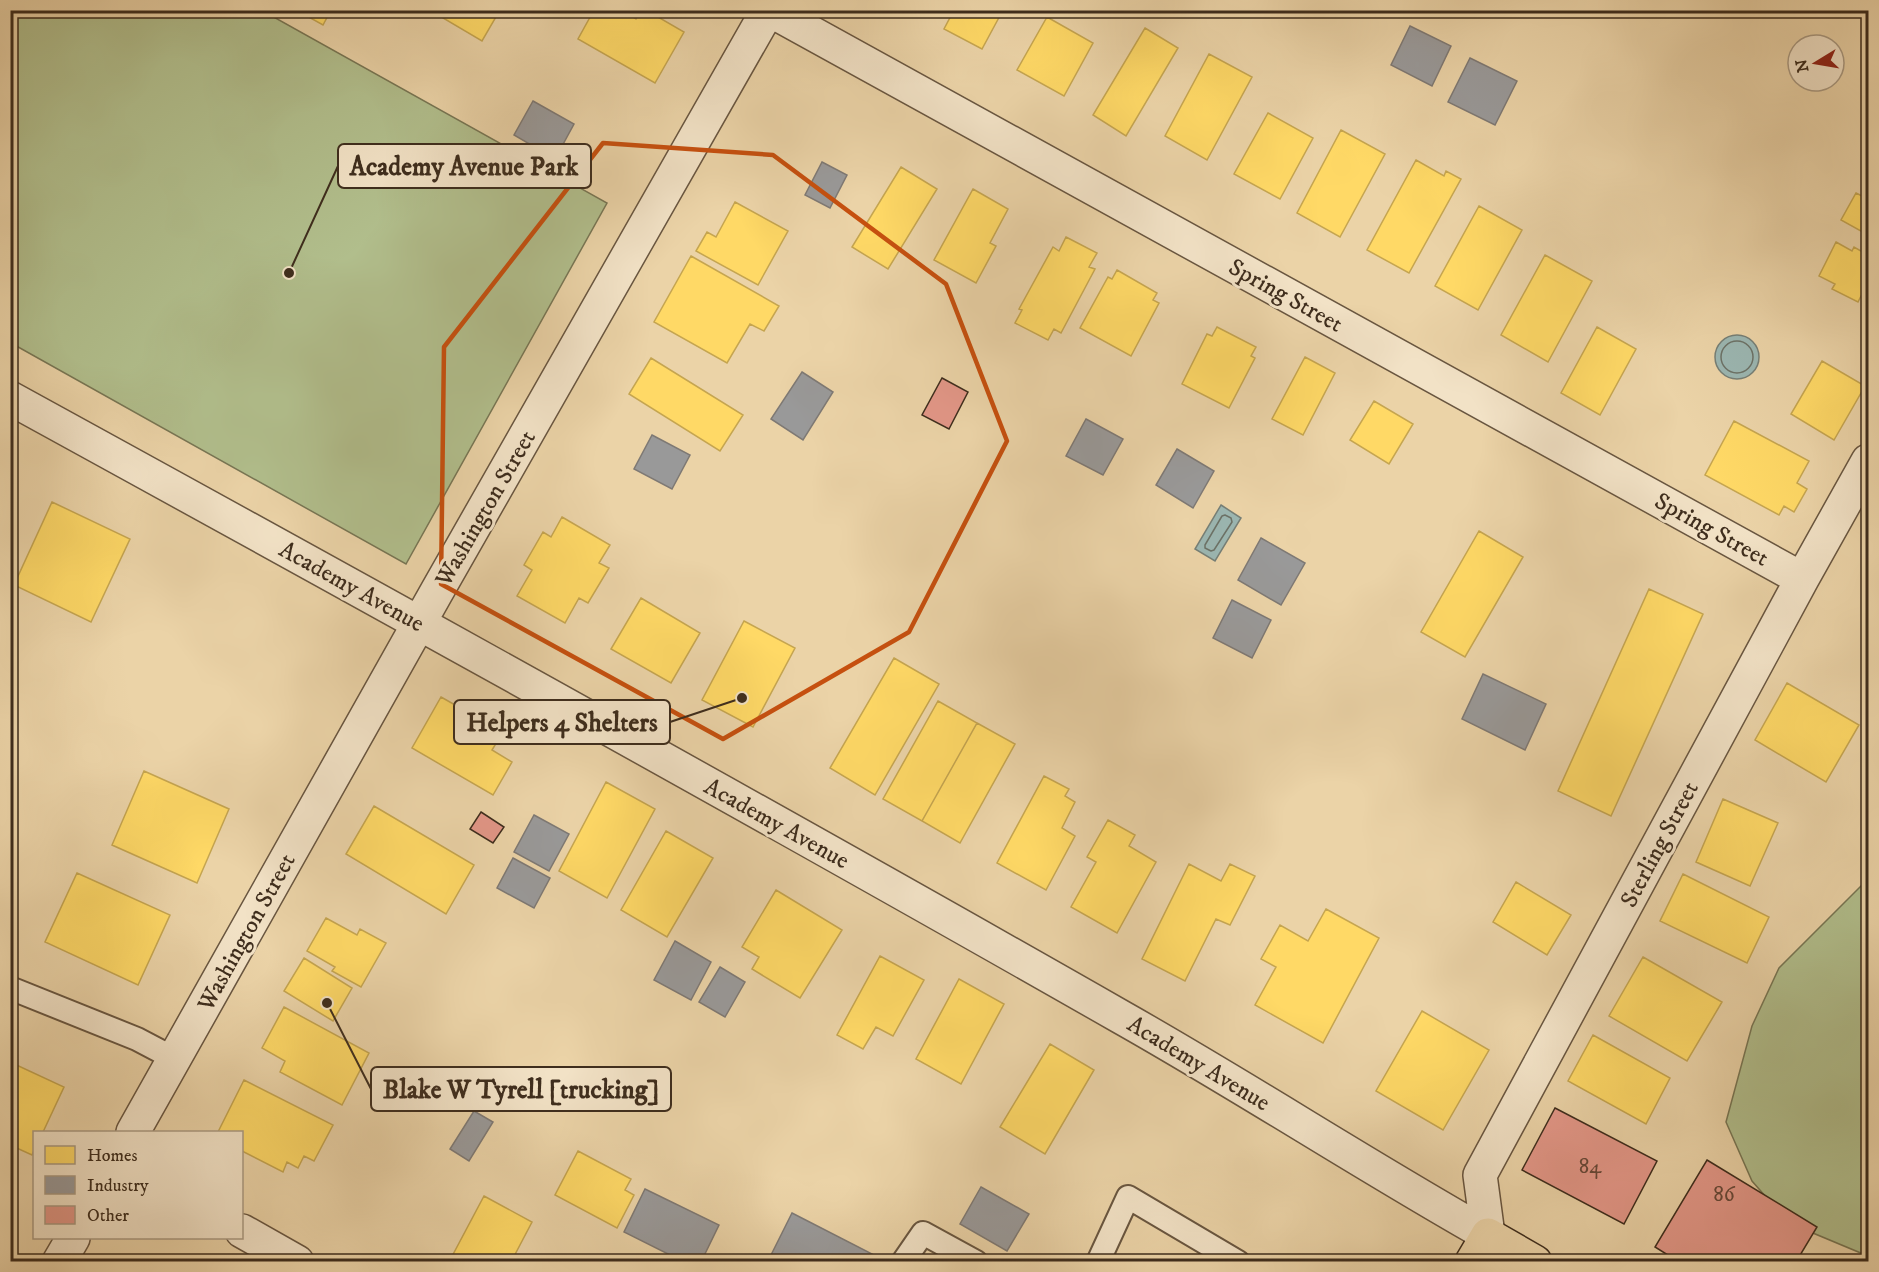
<svg xmlns="http://www.w3.org/2000/svg" width="1879" height="1272" font-family="'IM FELL DW Pica',serif">
<style>
.green{fill:#b1be8c;stroke:#787654;stroke-width:1.5}
.water{fill:#9bb6b1;stroke:#767f76;stroke-width:1.5}
.homes{fill:#ffd966;stroke:#c5a550;stroke-width:1.5}
.industry{fill:#999;stroke:#7e7974;stroke-width:1.5}
.lines{fill:none;stroke-linecap:round;stroke-linejoin:round}
.shore{stroke:#6c7267;stroke-width:1.5}
.building{fill:#e39788;stroke:#3e2d1d;stroke-width:1.5}
.service-casing{stroke:#695640;stroke-width:26}
.minor-casing{stroke:#695640;stroke-width:36}
.primary-casing{stroke:#3e2d1d;stroke-width:36}
.service{stroke:#f2e2c6;stroke-width:22}
.minor{stroke:#f2e2c6;stroke-width:33}
.primary{stroke:#ebd3a7;stroke-width:33}
.marked{fill:none;stroke:#c6500f;stroke-width:4.5;stroke-linejoin:round}
.labels{text-anchor:middle;stroke-width:6;stroke-linejoin:round;paint-order:stroke}
.number-label{font-size:21px;fill:#674838}
.street-label{font-size:24px;fill:#3e2d1d;stroke:#f2e2c6}
.leader{fill:none;stroke:#3e2d1d;stroke-width:2}
.callout-dot{fill:#3e2d1d;stroke:#f2e2c6;stroke-width:2}
.callout{fill:#f2e2c6;stroke:#3e2d1d;stroke-width:2}
.callout-label{font-size:26px;text-anchor:middle;font-weight:bold;fill:#3e2d1d}
</style>
<rect width="100%" height="100%" fill="#ebd3a7"/>
<filter id="stains"><feTurbulence type="fractalNoise" baseFrequency=".00333" numOctaves="4"/><feColorMatrix values="0 0 0 0 .2 0 0 0 0 .09 0 0 0 0 .02 0 0 0 .5 -.17"/></filter>
<radialGradient id="worn" r=".72"><stop offset=".6" stop-color="#630" stop-opacity="0"/><stop offset="1" stop-color="#630" stop-opacity=".3"/></radialGradient>
<path class="green" d="M11 10 263 11 607 203 406 564 11 343Z
M1868 879V1256L1789 1223 1752 1181 1726 1122 1752 1026 1779 968Z"/>
<path class="water" d="M1715 357a22 22 0 1 1 44 0a22 22 0 1 1-44 0Z
M1221 505 1241 518 1215 561 1195 549Z"/>
<path class="homes" d="M296 10H331L323 25Z
M447 10H500L482 41 443 18Z
M594 10H622L636 19 641 10H646L684 32 655 83 578 39Z
M954 10H1003L982 49 944 29Z
M1047 17 1093 43 1064 96 1017 70Z
M1145 28 1178 48 1126 136 1093 115Z
M1209 54 1252 77 1207 160 1165 136Z
M1268 113 1313 138 1280 199 1234 174Z
M1341 130 1385 154 1340 237 1297 213Z
M1416 160 1444 176 1446 171 1461 179 1409 273 1367 250Z
M901 167 937 189 888 269 852 247Z
M973 189 1008 209 990 243 996 246 976 283 934 260Z
M1856 193 1868 199V235L1841 220Z
M735 202 788 231 758 285 696 251 707 232 716 237Z
M1479 206 1522 230 1478 310 1435 286Z
M1066 237 1097 253 1089 267 1095 269 1061 333 1054 329 1048 340 1015 323 1022 310 1019 309 1053 247 1059 251Z
M1836 242 1852 251 1854 247 1868 255V300L1861 296 1858 302 1832 289 1835 284 1819 276Z
M1545 255 1592 281 1548 362 1501 335Z
M691 256 779 306 764 331 750 324 727 363 654 322Z
M1117 270 1157 293 1153 300 1159 303 1131 356 1080 328 1108 277 1112 279Z
M1217 327 1256 347 1251 356 1255 358 1229 408 1182 384 1207 334 1212 336Z
M1597 327 1636 349 1600 415 1561 393Z
M1305 357 1335 373 1303 435 1272 419Z
M651 358 743 415 720 451 629 394Z
M1822 361 1865 386 1834 440 1791 414Z
M1374 401 1413 424 1389 464 1350 440Z
M1734 421 1809 461 1797 483 1807 489 1794 512 1784 506 1779 515 1705 475Z
M52 502 130 539 91 622 14 585Z
M562 517 610 545 599 563 609 568 588 603 579 598 565 623 517 596 532 570 524 565 543 532 551 537Z
M1479 531 1523 557 1465 657 1421 632Z
M1649 589 1703 614 1611 816 1558 791Z
M641 598 700 633 671 683 611 649Z
M744 621 795 648 753 727 702 700Z
M894 658 939 684 875 795 830 768Z
M1787 683 1859 725 1826 782 1755 740Z
M441 697 503 732 492 750 512 762 493 795 412 748Z
M938 701 977 723 922 821 883 799Z
M977 723 1015 744 960 843 922 821Z
M144 771 229 809 197 883 112 845Z
M1044 776 1069 789 1065 796 1075 802 1062 828 1075 836 1046 890 997 863Z
M606 782 655 809 607 898 559 871Z
M1723 799 1778 823 1750 886 1696 862Z
M374 806 474 865 446 914 346 854Z
M1108 820 1135 835 1129 846 1156 862 1117 933 1071 907 1096 862 1087 857Z
M666 831 713 858 667 937 621 910Z
M1189 864 1221 881 1230 864 1255 876 1230 925 1216 919 1185 981 1142 959Z
M77 873 170 915 138 985 45 942Z
M1683 874 1769 917 1747 963 1660 921Z
M1516 882 1571 915 1547 955 1493 922Z
M776 890 842 930 800 998 752 969 759 957 742 947Z
M1326 909 1379 938 1323 1043 1255 1005 1276 967 1261 959 1280 925 1308 941Z
M326 918 357 935 360 929 386 943 361 987 332 971 335 967 307 951Z
M880 956 924 980 893 1036 876 1027 863 1049 837 1035Z
M1643 957 1722 1002 1687 1061 1609 1016Z
M304 958 352 988 333 1021 284 991Z
M959 979 1004 1004 961 1084 916 1059Z
M284 1007 369 1053 342 1105 280 1072 285 1061 262 1048Z
M1422 1011 1489 1050 1443 1130 1376 1091Z
M1593 1035 1670 1078 1646 1124 1568 1081Z
M1050 1044 1094 1070 1045 1154 1000 1127Z
M10 1062 64 1087 43 1132H34V1150L32 1155 10 1145Z
M244 1080 333 1125 314 1161 304 1156 298 1168 287 1162 283 1172 242 1151V1132H218Z
M578 1151 631 1179 625 1190 634 1195 617 1228 555 1195Z
M484 1196 532 1222 511 1262H449Z"/>
<path class="industry" d="M1410 26 1451 46 1432 86 1391 65Z
M1470 58 1517 81 1495 125 1448 102Z
M533 101 574 124 555 159 514 135Z
M822 162 847 175 830 208 805 195Z
M802 372 833 392 803 440 771 419Z
M1086 419 1123 439 1103 475 1066 456Z
M652 435 690 455 672 489 634 469Z
M1177 449 1214 471 1193 508 1156 485Z
M1261 538 1305 563 1281 605 1238 580Z
M1232 600 1271 620 1252 658 1213 638Z
M1483 674 1546 704 1525 750 1462 719Z
M534 815 569 834 549 871 514 852Z
M513 858 550 878 534 908 497 888Z
M675 941 711 962 691 1000 654 980Z
M720 967 745 982 725 1017 699 1002Z
M474 1111 493 1122 469 1161 450 1149Z
M981 1187 1029 1214 1007 1251 960 1224Z
M645 1189 719 1225 701 1262H684L624 1232Z
M792 1213 878 1257 876 1262H777L770 1257Z"/>
<g class="lines">
<path class="shore" d="M1721 357a16 16 0 1 1 32 0a16 16 0 1 1-32 0Z
M1225 515 1231 518 1232 522 1214 550 1211 551 1205 548V545L1222 516Z"/>
</g>
<path class="building" d="M942 378 968 392 949 429 922 415Z
M481 812 504 827 493 843 470 829Z
M1555 1108 1657 1161 1624 1224 1522 1170Z
M1707 1160 1817 1227 1796 1262H1679L1655 1247Z"/>
<g class="lines">
<g class="service-casing">
<path id="service" d="M10 988 137 1039 175 1059
M903 1262 923 1233 976 1262
M1098 1262 1128 1197 1238 1262"/>
</g>
<g class="minor-casing">
<path id="minor" d="M770 10 1802 579
M10 398C382 602 753 807 1121 1017 1245 1087 1364 1165 1488 1235
M133 1132 436 593 768 10
M242 1231 297 1262
M1488 1235 1480 1175 1802 579 1868 461
M59 1262 73 1238"/>
</g>
<g class="primary-casing">
<path id="primary" d="M1472 1262 1488 1235 1535 1262"/>
</g>
<use href="#service" class="service"/>
<use href="#minor" class="minor"/>
<use href="#primary" class="primary"/>
</g>
<path class="marked" d="M603 143 773 155 946 284 1007 441 909 632 723 739 441 584 444 347Z"/>
<g class="labels">
<g class="number-label">
<text x="1590" y="1173">84</text>
<text x="1724" y="1201">86</text>
</g>
<g class="street-label">
<text transform="translate(1286 295) rotate(29)" y="8">Spring Street</text>
<text transform="translate(485 508) rotate(-60)" y="8">Washington Street</text>
<text transform="translate(1712 529) rotate(29)" y="8">Spring Street</text>
<text transform="translate(352 586) rotate(29)" y="8">Academy Avenue</text>
<text transform="translate(777 823) rotate(29)" y="8">Academy Avenue</text>
<text transform="translate(1659 844) rotate(-62)" y="8">Sterling Street</text>
<text transform="translate(246 932) rotate(-61)" y="8">Washington Street</text>
<text transform="translate(1199 1063) rotate(31)" y="8">Academy Avenue</text>
</g>
</g>
<path class="leader" d="M289 273L338 166M742 698L670 722M327 1003L371 1089"/>
<g class="callout-dot">
<circle cx="289" cy="273" r="6"/>
<circle cx="742" cy="698" r="6"/>
<circle cx="327" cy="1003" r="6"/>
</g>
<g class="callout">
<rect x="338" y="144" width="253" height="44" rx="6"/>
<rect x="454" y="700" width="216" height="44" rx="6"/>
<rect x="371" y="1067" width="300" height="44" rx="6"/>
</g>
<g class="callout-label">
<text x="464" y="175">Academy Avenue Park</text>
<text x="562" y="731">Helpers 4 Shelters</text>
<text x="521" y="1098">Blake W Tyrell [trucking]</text>
</g>
<rect width="1879" height="1272" fill="none" stroke="#ebd3a7" stroke-width="36"/>
<rect x="12" y="12" width="1855" height="1248" fill="none" stroke="#3e2d1d" stroke-width="3"/>
<rect x="18" y="18" width="1843" height="1236" fill="none" stroke="#3e2d1d" stroke-width="1.5"/>
<rect x="33" y="1131" width="210" height="108" fill="#f2e2c6" stroke="#aa9a82" stroke-width="1.5"/>
<rect x="45" y="1146" width="30" height="18" fill="#ffd966" stroke="#aa9a82" stroke-width="1.5"/>
<text x="87" y="1161" font-size="18" fill="#3e2d1d">Homes</text>
<rect x="45" y="1176" width="30" height="18" fill="#999999" stroke="#aa9a82" stroke-width="1.5"/>
<text x="87" y="1191" font-size="18" fill="#3e2d1d">Industry</text>
<rect x="45" y="1206" width="30" height="18" fill="#e39788" stroke="#aa9a82" stroke-width="1.5"/>
<text x="87" y="1221" font-size="18" fill="#3e2d1d">Other</text>
<g transform="translate(1816 63) rotate(259)"><circle r="28" fill="#f2e2c6" stroke="#aa9a82" stroke-width="1.5"/>
<path d="M0-4.5L10 22L0 15L-10 22Z" fill="#8f2418"/>
<text y="-9" font-size="16" font-weight="bold" text-anchor="middle" fill="#3e2d1d">N</text>
</g>
<rect width="100%" height="100%" filter="url(#stains)"/>
<rect width="100%" height="100%" fill="url(#worn)"/>
</svg>
